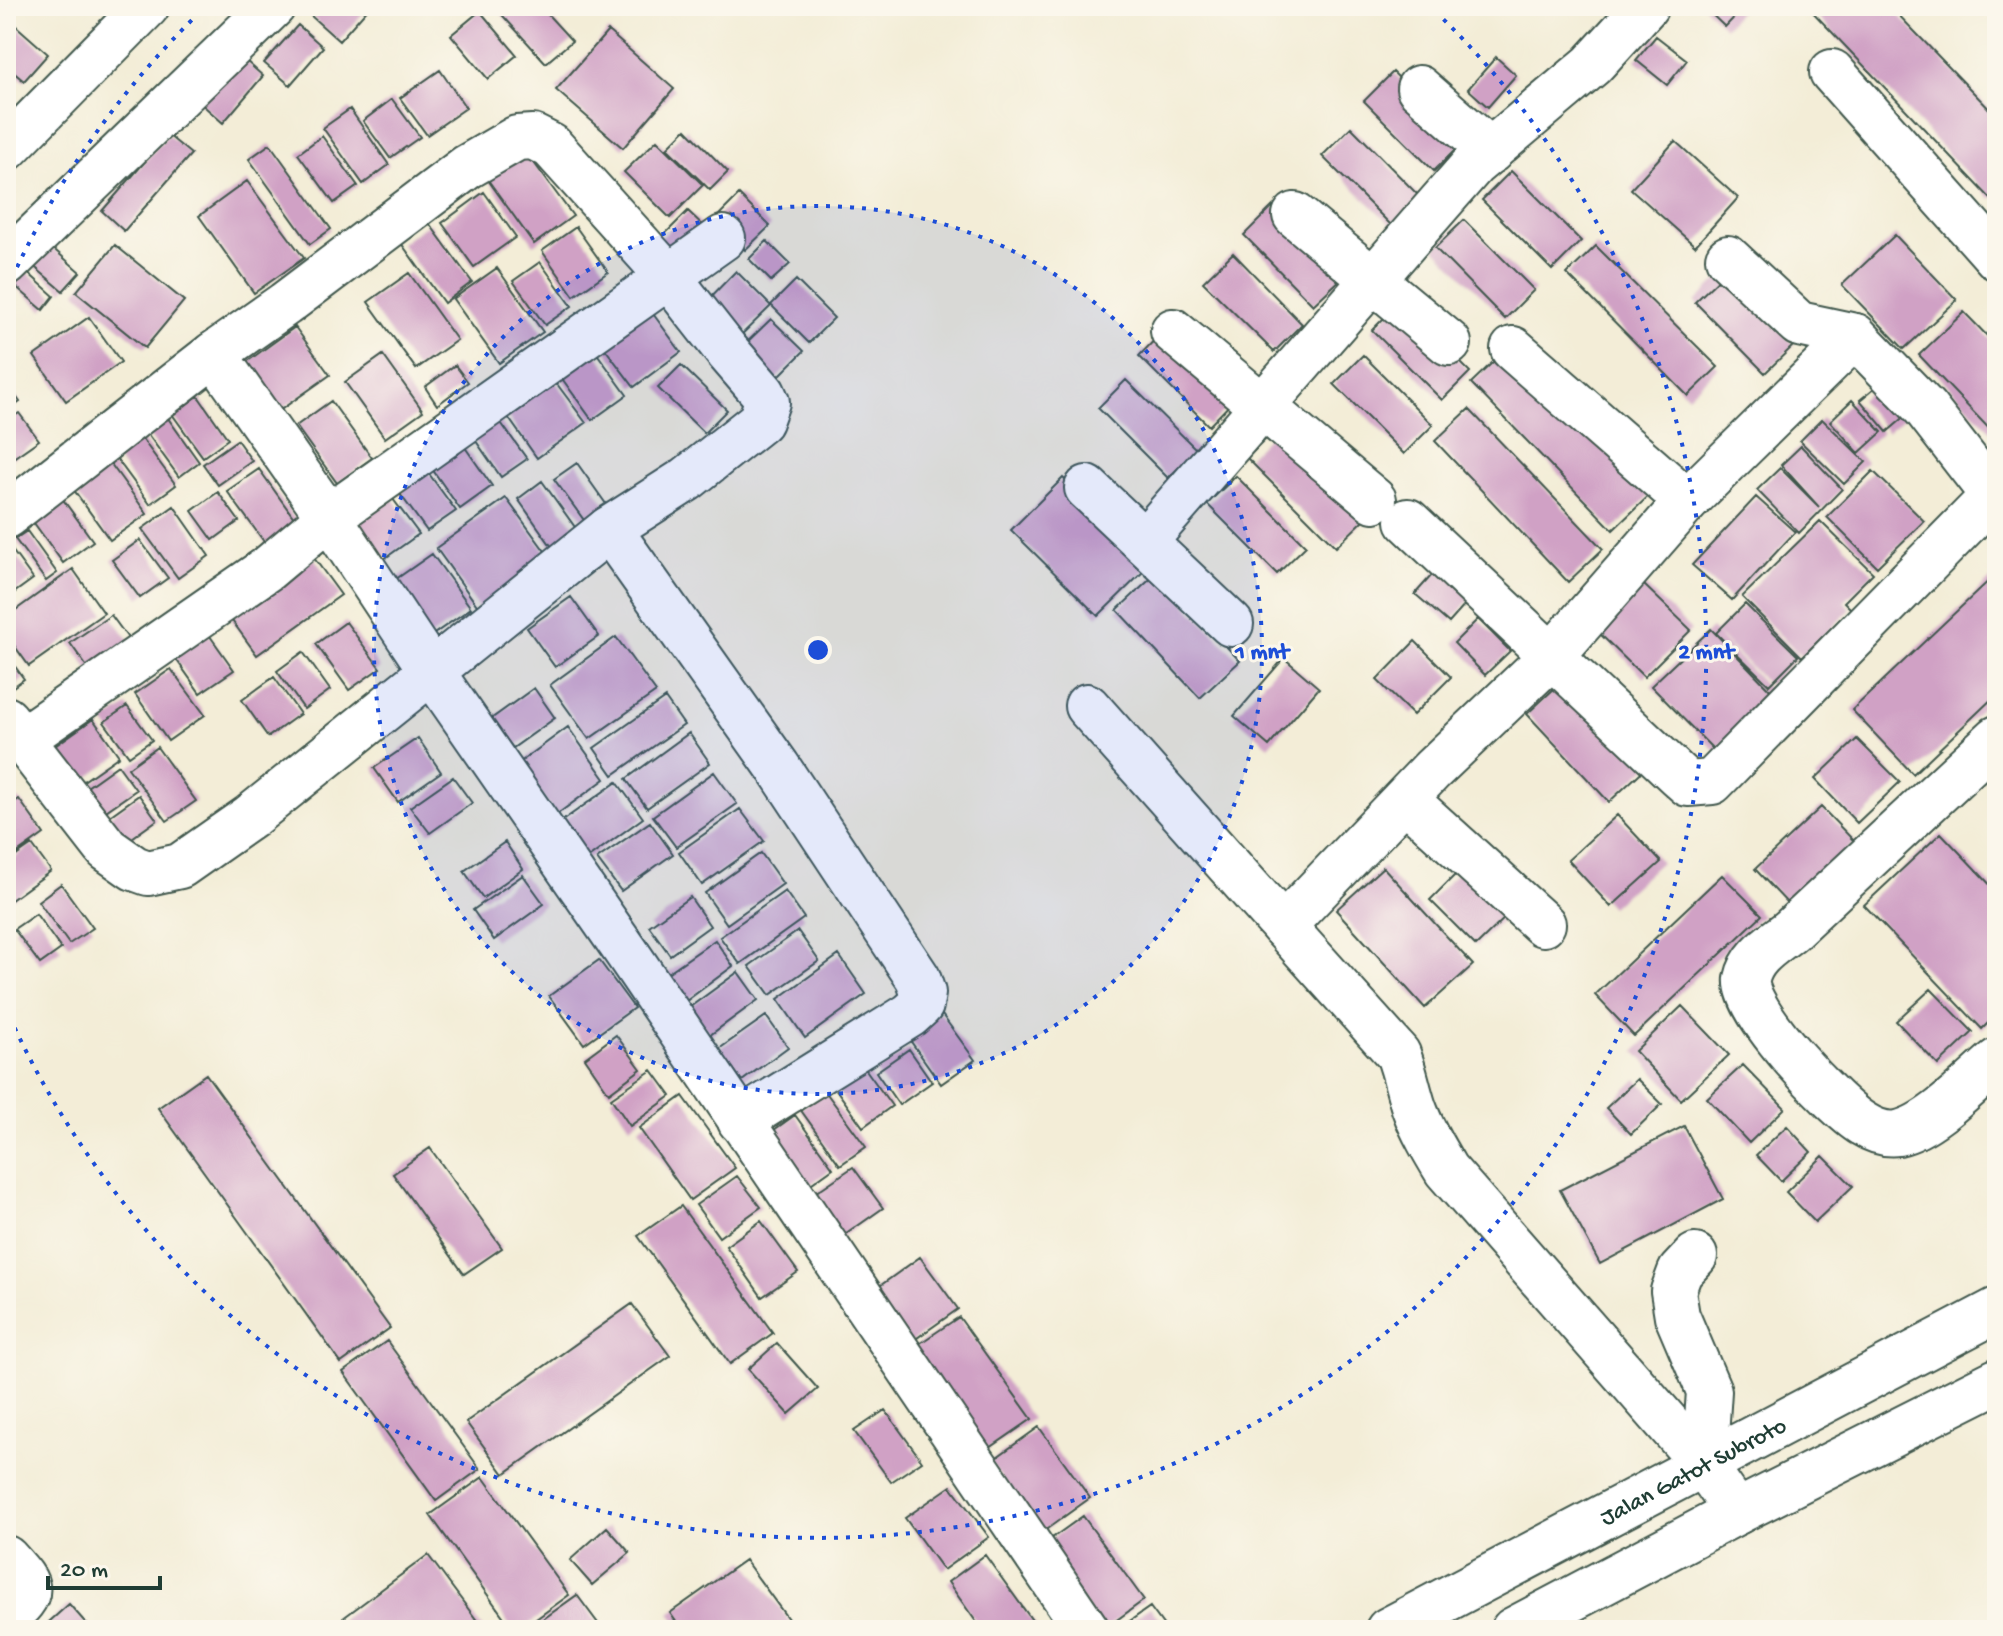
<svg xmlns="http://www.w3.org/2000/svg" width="2003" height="1636" font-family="'Gochi Hand',sans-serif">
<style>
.building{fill:#d0a1c5}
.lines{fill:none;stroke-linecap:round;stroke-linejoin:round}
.minor-casing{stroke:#3f574c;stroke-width:48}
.minor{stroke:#fff;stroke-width:44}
.ring{fill:none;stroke:#1d4ed8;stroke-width:4;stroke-dasharray:4 8}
.labels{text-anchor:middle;stroke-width:6;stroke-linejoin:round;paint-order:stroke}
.street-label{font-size:24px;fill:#1f3d34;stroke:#fbf7ec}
.centre{fill:#1d4ed8;stroke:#fbf7ec;stroke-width:4}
.ring-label{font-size:24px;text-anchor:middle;font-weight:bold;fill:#1d4ed8;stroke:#fbf7ec;stroke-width:6;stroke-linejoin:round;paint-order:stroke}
</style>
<rect width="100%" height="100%" fill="#fbf7ec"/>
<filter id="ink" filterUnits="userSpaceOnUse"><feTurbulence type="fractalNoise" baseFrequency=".0125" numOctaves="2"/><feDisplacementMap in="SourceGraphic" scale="16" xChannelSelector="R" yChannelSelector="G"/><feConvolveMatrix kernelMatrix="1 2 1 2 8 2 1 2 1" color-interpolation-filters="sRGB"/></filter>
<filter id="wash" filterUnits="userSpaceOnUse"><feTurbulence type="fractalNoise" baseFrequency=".006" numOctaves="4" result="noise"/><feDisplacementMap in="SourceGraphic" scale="32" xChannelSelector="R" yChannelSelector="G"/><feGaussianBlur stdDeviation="1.8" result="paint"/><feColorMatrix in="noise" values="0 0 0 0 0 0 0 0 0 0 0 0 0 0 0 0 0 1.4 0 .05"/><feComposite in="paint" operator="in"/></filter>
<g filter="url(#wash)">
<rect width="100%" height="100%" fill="#f3edd7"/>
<g id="blocks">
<path class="building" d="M319 6H370L339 41 311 16Z
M494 6H540L572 41 546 63Z
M1703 6H1745L1725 27Z
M1807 6H1890L1997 117V193L1991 199Z
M480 11 517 55 488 79 451 35Z
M6 17 48 54 24 81 6 66Z
M298 25 323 47 290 85 264 63Z
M608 31 674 89 623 148 556 90Z
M1656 36 1687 60 1667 85 1636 60Z
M237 53 263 76 223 123 197 100Z
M1496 57 1516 75 1488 107 1468 89Z
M440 70 466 108 427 135 400 98Z
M1393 72 1463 142 1434 171 1364 101Z
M392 99 420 137 390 158 363 121Z
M350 109 389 165 363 184 323 128Z
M1351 127 1421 198 1392 226 1322 156Z
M686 129 728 172 710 190 667 148Z
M168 135 191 154 124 231 102 211Z
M322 136 358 186 334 203 298 154Z
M657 140 703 185 670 218 624 172Z
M1675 141 1738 198 1695 246 1631 189Z
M270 144 331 229 310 244 249 159Z
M526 152 573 216 534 244 488 180Z
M1511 171 1581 241 1552 270 1482 200Z
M247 181 304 258 254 293 199 216Z
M484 192 516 237 474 267 442 223Z
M739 195 770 226 745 250 715 219Z
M1273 206 1343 277 1313 305 1244 235Z
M688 211 711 233 677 265 655 244Z
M1464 220 1534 290 1505 319 1435 248Z
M429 223 472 282 444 303 401 243Z
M576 227 608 272 574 296 542 251Z
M1895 235 1957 300 1904 349 1842 285Z
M41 238 80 272 63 291 24 258Z
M767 241 790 264 771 281 749 259Z
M115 245 184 301 145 348 76 292Z
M1596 246 1718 367 1688 396 1567 274Z
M1233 253 1302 324 1274 352 1203 282Z
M540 262 572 306 545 325 513 281Z
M497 268 543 332 499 363 453 299Z
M26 271 54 296 43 310 14 285Z
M736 271 771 306 736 340 702 306Z
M409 273 457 340 416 369 368 302Z
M1724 274 1794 345 1765 373 1695 302Z
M796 280 834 318 809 343 771 305Z
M1400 302 1470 372 1442 400 1372 330Z
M648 307 681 352 634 387 600 342Z
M1964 312 1997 346V437L1919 355Z
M89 317 121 362 66 401 34 356Z
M771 319 804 351 773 382 740 349Z
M295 327 330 375 276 413 241 366Z
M1167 327 1237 397 1209 426 1139 356Z
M1515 341 1657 488 1613 530 1471 383Z
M593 348 627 395 592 420 558 373Z
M383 355 423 411 385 438 345 382Z
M1363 355 1433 425 1404 454 1334 384Z
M455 365 468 382 437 405 425 387Z
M681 365 727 410 704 433 658 388Z
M551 376 586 423 537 458 503 410Z
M1889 376 1915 408 1887 432 1860 400Z
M1126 380 1197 450 1168 478 1098 408Z
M6 383 20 402 6 412Z
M198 396 228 439 203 457 172 414Z
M1852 400 1882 432 1859 453 1830 421Z
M331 401 372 458 337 483 296 426Z
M1469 409 1603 549 1568 582 1435 441Z
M19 413 39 440 6 463V422Z
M494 413 527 459 501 477 469 431Z
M165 414 199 462 179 477 144 429Z
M1822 419 1866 462 1844 484 1800 441Z
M1276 429 1365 519 1336 547 1247 458Z
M140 436 176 485 150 504 114 455Z
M237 440 252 461 218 485 203 464Z
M462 443 492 486 460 509 430 466Z
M1801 446 1842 489 1799 533 1757 490 1780 468 1819 507 1781 465Z
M108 460 147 514 110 540 71 486Z
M577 463 611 511 589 527 554 479Z
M424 467 456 511 427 531 395 487Z
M259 469 299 525 268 547 227 491Z
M1873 471 1924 521 1877 567 1827 517Z
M1236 476 1306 546 1277 574 1207 504Z
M1063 478 1151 564 1098 616 1011 530Z
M542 481 577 530 552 547 518 499Z
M387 491 419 534 381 561 350 517Z
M218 492 239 521 213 540 192 511Z
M59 494 93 541 63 563 29 516Z
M1756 497 1795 532 1732 600 1692 565Z
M506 498 550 558 479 608 436 548Z
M174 506 209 556 178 578 142 529Z
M1820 521 1873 573 1844 602 1851 609 1802 657 1742 597Z
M27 531 57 573 46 581 15 539Z
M140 540 168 578 140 598 112 560Z
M9 546 33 579 11 595 6 588V548Z
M432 554 471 608 428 638 389 584Z
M1449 556 1482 586 1449 623 1415 594Z
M314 558 341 595 257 655 230 618Z
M73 569 104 613 29 666 6 634V617Z
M1157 573 1240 661 1200 698 1117 610Z
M1997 573V694L1913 774 1852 710Z
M1642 583 1691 630 1644 677 1596 630Z
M571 597 599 636 555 667 527 628Z
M1745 604 1798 656 1769 685 1716 633Z
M111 615 133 645 92 674 70 643Z
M1478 619 1510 651 1485 675 1454 643Z
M346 622 380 668 349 690 316 644Z
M205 629 234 670 200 693 171 652Z
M1711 629 1774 694 1715 751 1651 686Z
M616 637 656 692 589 739 550 685Z
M1415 641 1451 677 1413 715 1377 680Z
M303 652 330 690 304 709 277 671Z
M6 654 24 679 6 692Z
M1284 658 1319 688 1269 746 1234 716Z
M171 669 205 715 168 741 135 694Z
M1569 675 1651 763 1609 802 1527 714Z
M274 677 300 714 268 737 242 700Z
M534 688 555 718 513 748 491 719Z
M665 698 684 725 613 775 594 748Z
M127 706 152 740 129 756 104 722Z
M93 719 119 756 65 794 38 758Z
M568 727 605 779 556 815 519 763Z
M689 733 710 763 647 808 626 779Z
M418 738 441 772 398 802 374 768Z
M1857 739 1900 782 1857 823 1815 779Z
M157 747 196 801 167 821 128 768Z
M118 765 136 790 90 822 73 797Z
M714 772 737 804 676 847 653 816Z
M453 777 472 803 430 833 410 807Z
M617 782 643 818 588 858 562 821Z
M139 795 157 820 115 850 97 825Z
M19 799 44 834 6 861V808Z
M1821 807 1855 842 1789 905 1755 869Z
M740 809 764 841 702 885 679 852Z
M1617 815 1661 862 1611 907 1568 860Z
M650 822 673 854 621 891 597 859Z
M1941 833 1997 892V1014L1982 1029 1864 905Z
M505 842 523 869 483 898 464 871Z
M32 845 51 871 11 900 6 893V863Z
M761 853 783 884 727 924 705 893Z
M1467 863 1513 910 1476 946 1430 900Z
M1383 867 1473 965 1425 1008 1336 910Z
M523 875 544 904 494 940 473 910Z
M1722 875 1762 915 1634 1036 1595 995Z
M61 884 93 928 69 944 38 901Z
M785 891 804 918 740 964 720 937Z
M690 897 710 926 670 955 649 926Z
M36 914 61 949 40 964 14 929Z
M798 931 819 961 770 995 749 966Z
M715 940 733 966 686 1001 666 974Z
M839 955 866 994 805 1038 778 999Z
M599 960 634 1008 584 1044 549 996Z
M738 972 758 1000 710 1035 690 1007Z
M1931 989 1973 1032 1938 1065 1896 1021Z
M1682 1006 1729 1055 1681 1100 1635 1051Z
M940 1012 975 1060 941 1084 907 1036Z
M766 1016 788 1047 742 1081 719 1049Z
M616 1035 641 1069 609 1093 585 1058Z
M909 1049 932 1082 899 1105 876 1072Z
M1743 1065 1785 1108 1749 1143 1707 1098Z
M864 1067 892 1106 863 1127 835 1088Z
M652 1070 671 1096 630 1126 611 1098Z
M206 1074 390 1328 341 1363 158 1108Z
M1637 1079 1662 1104 1631 1134 1606 1108Z
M825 1091 866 1147 840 1165 800 1109Z
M683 1096 735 1168 690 1200 639 1128Z
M795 1115 833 1168 805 1188 767 1135Z
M1684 1126 1723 1199 1600 1264 1560 1190Z
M1787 1126 1811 1152 1781 1181 1756 1155Z
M430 1148 502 1248 464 1274 393 1174Z
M1823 1156 1853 1186 1815 1222 1786 1192Z
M853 1167 883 1208 839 1239 809 1197Z
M737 1176 761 1207 719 1237 696 1205Z
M681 1206 773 1333 730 1364 638 1236Z
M761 1221 798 1272 762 1297 726 1246Z
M920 1257 958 1309 907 1345 870 1293Z
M632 1304 670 1356 504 1474 466 1422Z
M959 1317 1032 1419 984 1452 910 1350Z
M387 1341 480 1469 436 1501 343 1372Z
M777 1343 818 1389 789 1414 748 1369Z
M885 1410 922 1461 891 1482 854 1431Z
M1039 1427 1090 1498 1041 1533 990 1462Z
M483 1477 569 1595 521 1630H513L430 1515Z
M951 1486 989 1537 943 1570 905 1518Z
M1083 1516 1144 1600 1103 1630 1041 1546Z
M607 1527 630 1553 592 1585 570 1560Z
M428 1555 484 1630H334L331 1627Z
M985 1555 1039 1630H982L948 1582Z
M745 1560 796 1630H682L670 1613Z
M577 1595 603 1630H528Z
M69 1604 92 1630H40Z
M1150 1607 1167 1630H1117Z"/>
</g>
</g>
<g filter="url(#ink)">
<use href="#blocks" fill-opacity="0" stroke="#3f574c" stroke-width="2"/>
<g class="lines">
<g class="minor-casing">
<g id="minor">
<path d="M1832 72 1997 258"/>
<path d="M1419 88 1491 151"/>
<path d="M6 149 147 6"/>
<path d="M1295 215 1449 343"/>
<path d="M1728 258 1799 324 1855 336 1687 501 1551 657 1432 770 1283 926 1398 1054C1405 1072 1408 1090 1414 1108 1422 1130 1434 1150 1446 1170L1704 1465 1737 1512"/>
<path d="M6 264 273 6"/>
<path d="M1173 331 1374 500"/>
<path d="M1513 349 1687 501"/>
<path d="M214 354 329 517 432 672 627 953 1087 1630"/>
<path d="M1087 488 1231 624"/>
<path d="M6 516 214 354 285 304 467 167 517 138 533 137 551 146 668 276 726 350 763 393 767 402 760 421 687 479 609 529 250 817 180 866 148 873 134 868 107 849 6 719"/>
<path d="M1408 521 1678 775 1688 784 1712 782 1988 501 1987 488 1925 408 1855 336"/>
<path d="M609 529 778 767 918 978 923 993 921 1005 910 1015 740 1121"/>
<path d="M1144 542 1473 165 1592 65 1646 6"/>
<path d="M1087 706 1283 926"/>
<path d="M1997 738 1791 930C1774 944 1752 955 1747 979 1741 1009 1836 1108 1863 1124 1874 1131 1885 1135 1898 1133 1931 1126 1971 1083 1997 1061"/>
<path d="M22 739 267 569 329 517 723 238"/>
<path d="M1405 799 1543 924"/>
<path d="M1695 1256 1680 1272 1673 1291 1677 1316 1709 1391 1704 1465"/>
<path d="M6 1558C31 1586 38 1591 6 1617"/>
<path id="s1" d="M1388 1630 1997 1310"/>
<path d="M1513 1630 1737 1512 1997 1381"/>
</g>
</g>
<use href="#minor" class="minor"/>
</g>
</g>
<circle cx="818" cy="650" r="444" fill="#1d4ed8" fill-opacity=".12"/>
<g class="ring">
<circle cx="818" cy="650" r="444"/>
<path d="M7 289A888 888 0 0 1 201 11M1435 11A888 888 0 1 1 7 1011"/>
</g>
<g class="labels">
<g class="street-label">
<text dy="8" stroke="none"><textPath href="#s1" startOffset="344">Jalan Gatot Subroto</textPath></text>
</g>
</g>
<circle cx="818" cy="650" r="12" class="centre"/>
<g class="ring-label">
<text x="1262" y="658">1 mnt</text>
<text x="1706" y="658">2 mnt</text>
</g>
<rect width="2003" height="1636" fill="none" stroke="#fbf7ec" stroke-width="32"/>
<path d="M48 1576v12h112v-12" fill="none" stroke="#1f3d34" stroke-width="4"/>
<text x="60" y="1576" font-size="24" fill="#1f3d34" stroke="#fbf7ec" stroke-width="6" paint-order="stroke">20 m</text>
</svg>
